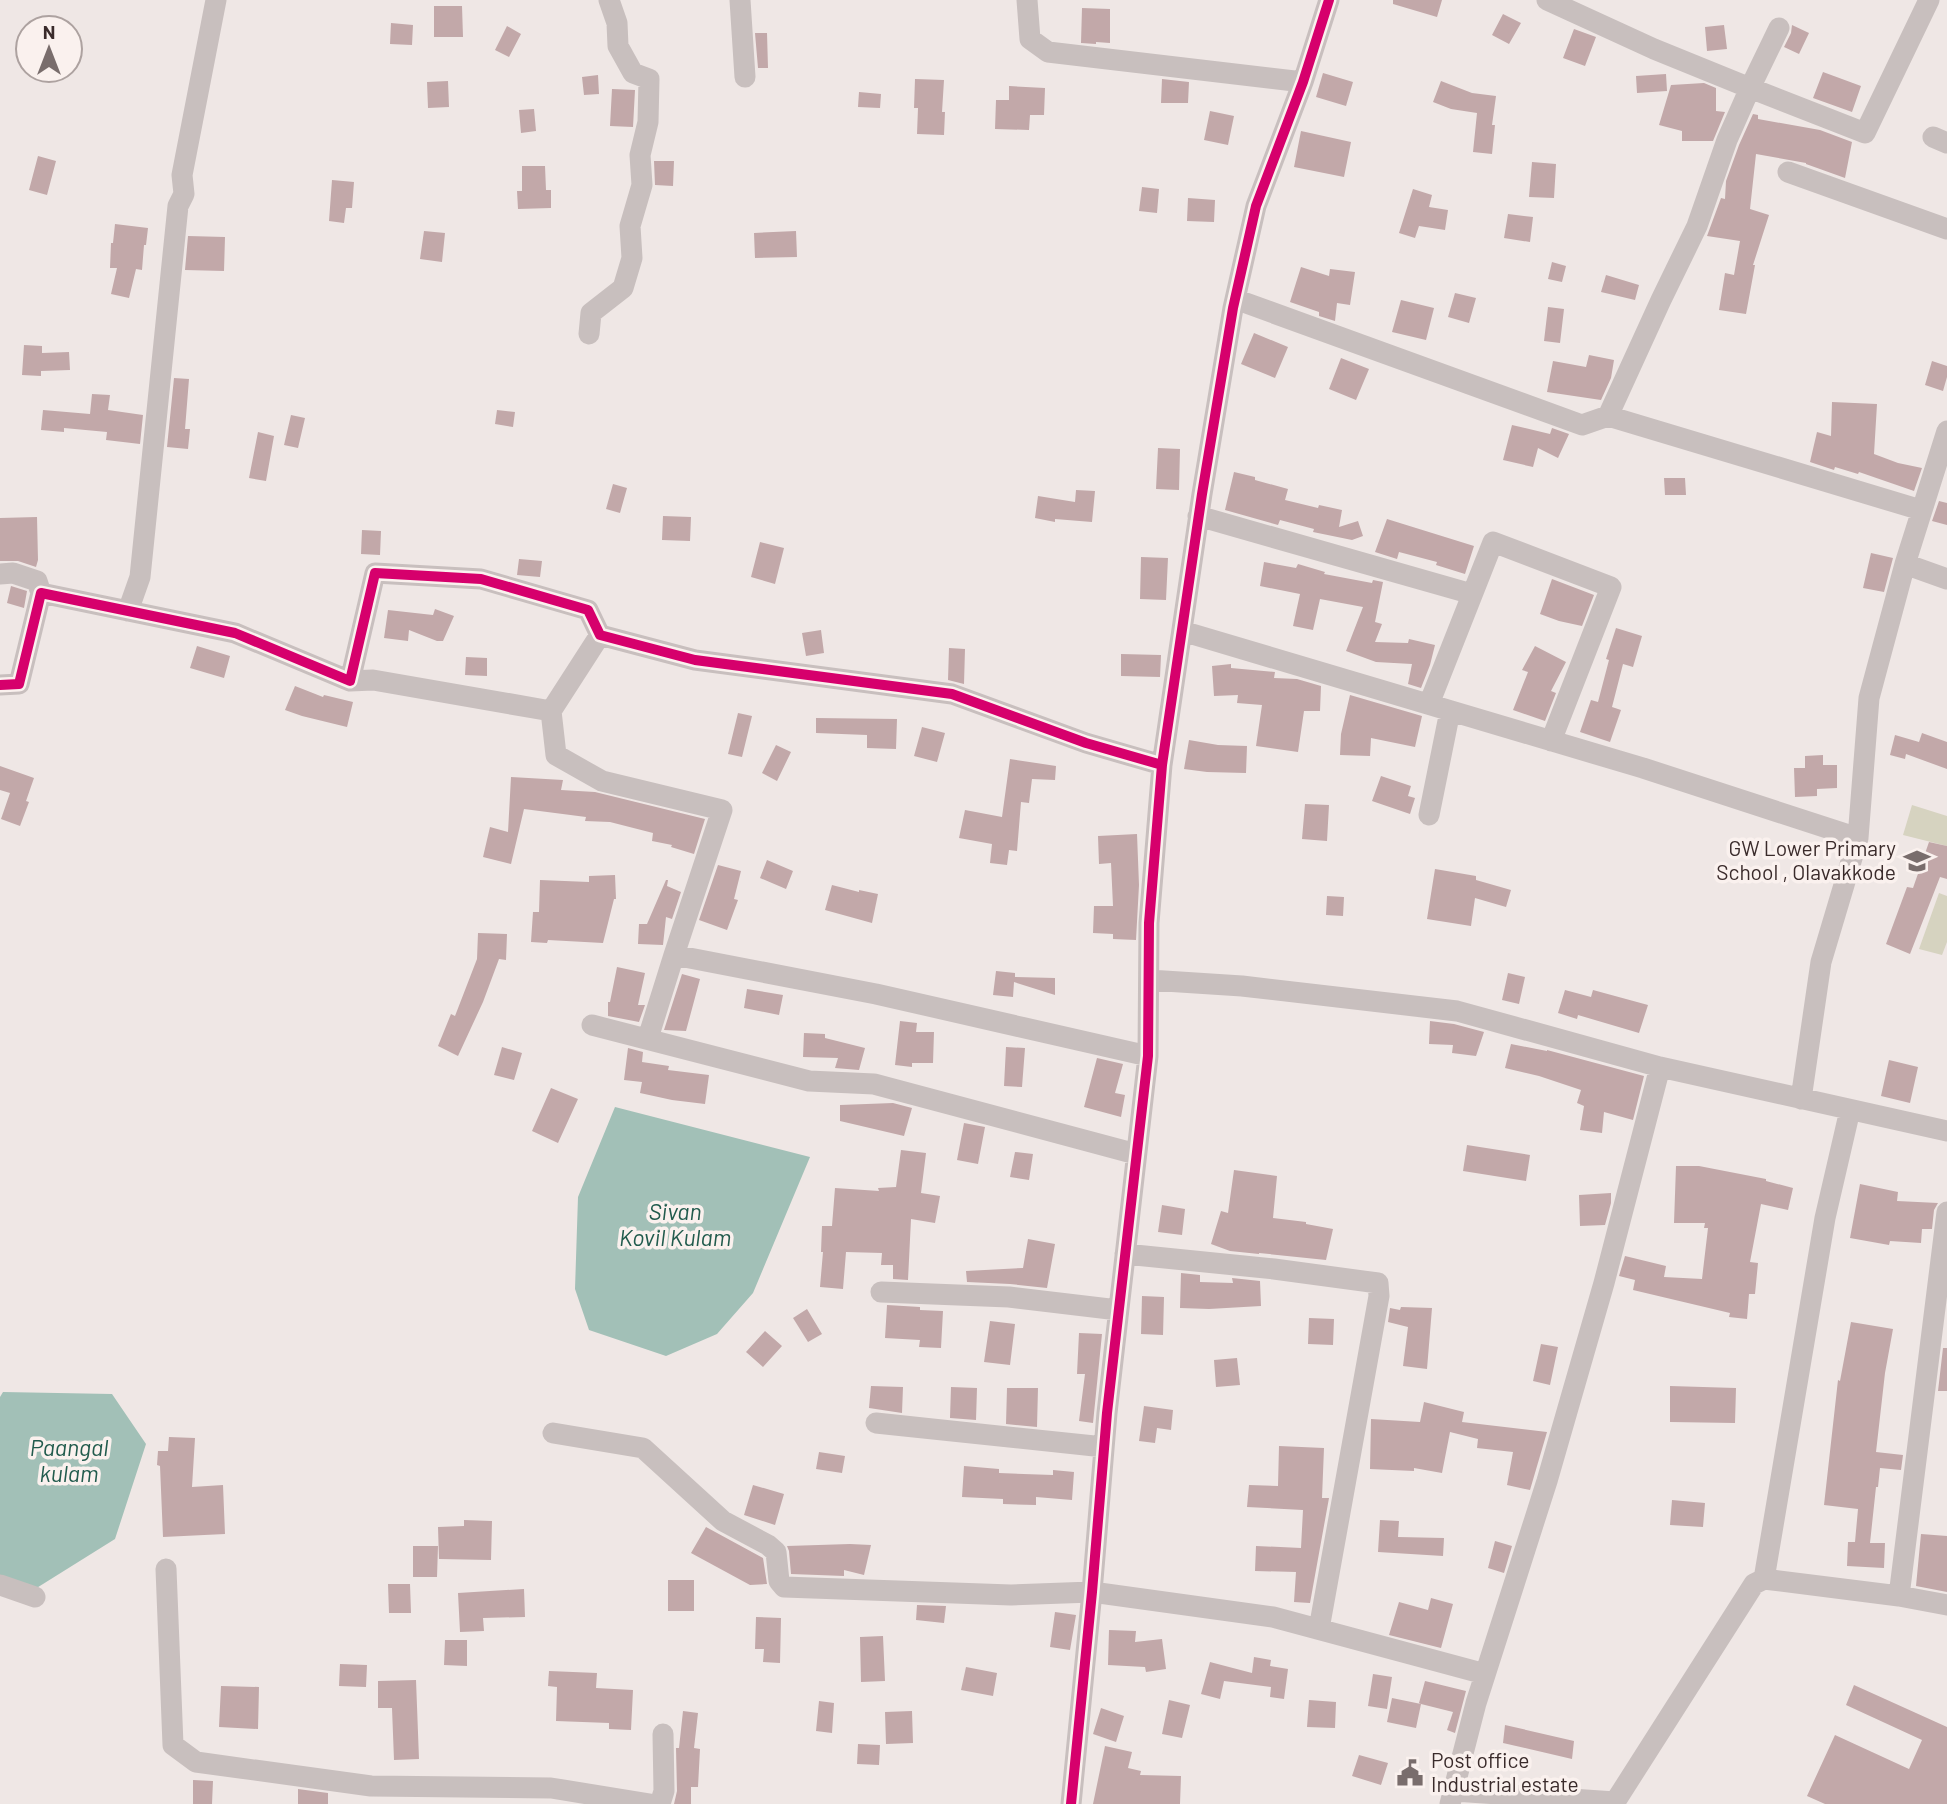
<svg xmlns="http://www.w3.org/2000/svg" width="1947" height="1804" font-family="Barlow,sans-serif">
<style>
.green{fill:#d6d3c0}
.water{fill:#a2c0b7}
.building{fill:#c2a8a9}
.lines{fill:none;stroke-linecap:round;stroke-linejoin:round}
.minor{stroke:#c8bfbe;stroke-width:21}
.cycleway-casing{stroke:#faf1ee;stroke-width:15}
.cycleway{stroke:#d6006c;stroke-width:10}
.labels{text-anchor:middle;stroke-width:7;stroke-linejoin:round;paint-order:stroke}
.poi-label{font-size:21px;fill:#3a2b2b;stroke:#faf1ee;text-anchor:end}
.water-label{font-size:23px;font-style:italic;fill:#215b4d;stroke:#faf1ee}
</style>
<rect width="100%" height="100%" fill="#efe7e5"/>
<path class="green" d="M1912 805 1947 816V846L1903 835Z
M1939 893 1947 896V942L1942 955 1919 949Z"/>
<path class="water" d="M615 1107 810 1157 753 1293 717 1334 666 1356 589 1330 575 1289 578 1197Z
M3 1392 112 1394 146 1444 115 1539 35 1589 0 1577V1397Z"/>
<path class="building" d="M1393 0H1442L1437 17 1393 4Z
M434 6H462L463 37H434Z
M1082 8 1110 9V43L1096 42V44L1081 43Z
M1503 14 1521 23 1509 44 1492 35Z
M391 23 413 25 412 45 390 44Z
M1724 25 1727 49 1707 51 1705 27Z
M1792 25 1809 33 1799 54 1784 47 1791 33Z
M507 26 521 34 509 57 495 50Z
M1574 29 1596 37 1585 66 1563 58Z
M755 33H767L768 68H758Z
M1823 72 1861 86 1852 112 1813 98Z
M1323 73 1353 82 1346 106 1316 97Z
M1666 74 1667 91 1637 93 1636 76Z
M598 75 599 94 584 95 582 77Z
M915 79 944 80 942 112H945L944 135 917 134 918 108H914Z
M1162 79 1189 82 1188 103H1161Z
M448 81 449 107 428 108 427 82Z
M1441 81 1472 93 1496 96 1492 125H1495L1492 154 1473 152 1477 113 1451 109 1433 102Z
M1704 83 1716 88V111L1725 112 1713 141H1682V131L1659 125 1671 85Z
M1009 86 1045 88 1044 115H1030L1029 130 995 129 996 100H1009Z
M612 89 635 90 633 127 610 126Z
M859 92 881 94 880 108 858 107Z
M534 109 536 131 521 133 519 110Z
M1210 111 1234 116 1228 145 1204 140Z
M1753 114 1758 115V119L1820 130 1852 142 1845 178 1806 164V163L1756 154 1750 209 1769 215 1753 265H1755L1746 314 1719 310 1725 273 1734 275 1740 241 1707 236 1721 198 1725 199 1726 181 1739 145Z
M1301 131 1351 142 1344 177 1294 167Z
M38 156 56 161 47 195 29 190Z
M654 161H674L673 186 655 185Z
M1532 162 1556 164 1554 198 1529 197Z
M522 166H545L546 190H551V208L518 209 517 191H522Z
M332 180 354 182 352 208H346L344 223 329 221Z
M1142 187 1159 189 1157 213 1139 211Z
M1413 189 1432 195 1429 207 1448 210 1445 230 1419 226 1415 238 1399 233Z
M1188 198 1215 200 1214 222 1187 221Z
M1508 214 1533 217 1530 242 1504 238Z
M115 224 148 228 146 245H144L142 270 136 269 129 298 111 294 117 268H110L111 243H113Z
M424 231 445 233 442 262 420 259Z
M796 231 797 257 755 258 754 233Z
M188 236 225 237 224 271 185 270Z
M1552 262 1566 266 1562 282 1548 279Z
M1301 267 1329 276 1330 269 1355 272 1350 305 1337 303 1335 321 1319 316V312L1290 302Z
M1606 275 1639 285 1635 300 1601 292Z
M1455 293 1476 298 1469 323 1448 317Z
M1401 300 1434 308 1426 340 1392 332Z
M1548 307 1564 309 1560 343 1544 341Z
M1254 333 1288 347 1275 378 1241 364Z
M24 345 42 346V353L69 352 70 370 41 371V376L22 375Z
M1589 355 1614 360 1611 378 1601 400 1547 392 1553 361 1586 367Z
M1341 358 1369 369 1356 400 1329 389Z
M1932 361 1947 366V377L1943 391 1925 385Z
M174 378 189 379 185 429H190L188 449 167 447Z
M92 394 110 395 108 410 143 415 140 444 106 440 107 432 64 428V432L41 430 43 410 90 414Z
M1832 402 1877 404 1874 454 1898 463 1922 468 1914 491 1859 472 1858 474 1835 467 1834 470 1810 462 1817 432 1831 436Z
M497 410 515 412 513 427 495 424Z
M291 415 305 418 298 448 284 445Z
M1512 425 1550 434 1552 428 1569 434 1558 458 1538 448 1533 467 1503 460Z
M258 432 274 436 266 481 249 478Z
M1158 448 1180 449 1179 490 1156 489Z
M1234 472 1255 477V480L1288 489 1285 500 1318 508 1319 505 1342 510 1339 527 1358 521 1363 536 1352 540 1313 532 1314 529 1280 520 1278 525 1225 510Z
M1664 478H1685L1686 495H1665Z
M613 484 627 488 620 513 606 509Z
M1076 490 1095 491 1092 522 1055 519V522L1035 518 1038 496 1075 502Z
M1939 501 1947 503V525L1932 521Z
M663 516 691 517 690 541 662 540Z
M37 517 38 560 36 567 18 561H0V518Z
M1387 519 1474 546 1465 574 1436 565 1437 562 1399 552 1397 559 1375 552Z
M362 530 381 531 380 555 361 554Z
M760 542 784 548 775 584 751 577Z
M1871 553 1893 558 1884 592 1863 588Z
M1141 557 1168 558 1166 600 1140 599Z
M519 559 542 561 540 577 517 575Z
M1264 562 1296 568 1298 564 1325 572 1324 574 1372 583 1373 580 1383 582 1375 622 1382 624 1375 642 1408 643 1409 639 1435 645 1430 665 1421 688 1408 684 1412 664 1376 662 1346 651 1363 607 1320 599 1313 630 1293 626 1300 594 1260 586Z
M1552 579 1594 595 1582 626 1559 621 1540 614Z
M11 586 27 591 24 608 7 603Z
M435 609 454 616 443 641H437L409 630 408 641 384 638 388 610 433 615Z
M1616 628 1642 636 1633 667 1623 664 1612 707 1621 710 1610 742 1580 732 1591 700 1598 702 1609 660 1606 659Z
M821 630 824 653 806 656 802 633Z
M197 646 230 656 224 678 190 668Z
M1535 646 1566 662 1551 691 1556 693 1545 721 1513 710 1528 672 1522 670Z
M949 648 965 649 964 684 948 680Z
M1121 654 1161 655 1160 677 1121 676Z
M466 657 487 658V676L465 675Z
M1231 664V668L1275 672 1274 678 1297 679 1321 686 1320 711H1304L1298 752 1256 746 1262 705 1237 703 1238 695 1214 696 1212 666Z
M295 686 323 697 324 695 353 702 347 727 302 716 285 710Z
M1350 695 1422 716 1415 747 1371 738 1370 756 1340 755 1341 734Z
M738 713 752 716 742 757 728 754Z
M816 718 897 719 896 749 867 748V735L816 733Z
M922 727 945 733 937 762 914 756Z
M1922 733 1947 742V769L1906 754 1905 759 1890 755 1895 735 1919 742Z
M1189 740 1218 745 1247 746 1246 773 1207 772 1184 769Z
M776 745 791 752 777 781 762 773Z
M1823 755V765H1837V788L1817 789V796L1795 797 1794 768H1805V756Z
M1010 759 1056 766 1055 780 1032 779 1029 803 1021 802 1017 851 1009 850 1007 865 990 863 992 844 959 838 965 810 1002 817Z
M0 766 34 778 26 801 29 802 20 826 1 819 10 793 0 790Z
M1381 776 1411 786 1408 796 1415 798 1410 814 1372 801Z
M511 777 563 780 561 790 595 792 705 819 694 854 671 847 672 845 652 841 653 833 610 822 585 821 586 817 524 809 511 864 483 857 490 827 508 832Z
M1305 804 1329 805 1327 841 1302 839Z
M1137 834 1139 885 1136 940 1113 939V934L1093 933 1094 906H1113L1111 863 1099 864 1098 836Z
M1929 842 1947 846V879L1940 877 1910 954 1886 944 1907 887 1913 888Z
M767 860 793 871 786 889 760 878Z
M718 865 741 871 734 899 738 900 727 930 699 920Z
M1435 869 1476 876V880L1511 890 1506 907 1475 898 1471 926 1427 919Z
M615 875 616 899H614L603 943 548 940 547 943 531 942 533 912H539L540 880 589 882V876Z
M666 880H668L667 886 681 892 672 919 666 917 663 945 638 944 639 924H647Z
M832 885 859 892V890L878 894 872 923 825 910Z
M1327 896 1344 897 1343 916 1326 915Z
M478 933 507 934 506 960 499 959 483 1002 458 1056 438 1046 451 1014 455 1016 477 959Z
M617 967 645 973 638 1005H645L639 1022 608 1016V1002H610Z
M996 971 1015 973V977L1055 978V995L1014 982 1013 997 993 995Z
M1508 973 1525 977 1519 1004 1502 1000Z
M682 974 700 979 686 1031 664 1030Z
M747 989 783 995 779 1015 744 1008Z
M1565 990 1591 997 1593 990 1648 1005 1639 1033 1578 1015 1577 1019 1558 1013Z
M900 1021 917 1023 916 1032H934L933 1063H912V1067L895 1065Z
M1430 1021 1454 1024 1484 1032 1476 1056 1452 1053 1453 1045 1429 1044Z
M804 1033 825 1034V1038L865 1048 859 1070 835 1068 838 1058 803 1057Z
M1511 1044 1547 1051V1050L1644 1076 1633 1120 1604 1112 1602 1133 1580 1130 1584 1106 1577 1103 1581 1090 1539 1076 1505 1068Z
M502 1047 522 1053 514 1080 494 1075Z
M1006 1047 1025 1048 1022 1087 1004 1086Z
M628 1048 643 1052 642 1062 669 1066 668 1070 709 1075 705 1104 672 1100 640 1093 642 1082 624 1080Z
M1097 1058 1123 1064 1115 1093 1125 1095 1121 1117 1084 1107Z
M1889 1060 1918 1067 1910 1103 1881 1096Z
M551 1088 578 1099 558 1143 532 1131Z
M893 1103 912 1108 904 1136 840 1121V1105Z
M964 1123 985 1127 978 1164 957 1160Z
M1467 1145 1530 1155 1526 1181 1463 1171Z
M901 1150 926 1153 921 1193 940 1196 935 1223 911 1219 908 1280 893 1279V1265H881L882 1253 846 1252 843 1289 820 1287 823 1252H821L822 1226H832L835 1188 879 1191 878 1188 896 1187Z
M1015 1152 1033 1154 1029 1180 1010 1177Z
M1676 1166H1699L1766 1179V1181L1793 1188 1788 1210 1761 1204 1750 1262 1758 1263 1755 1294H1749L1747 1319 1729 1317 1730 1313 1633 1290 1635 1280 1619 1276 1625 1256 1666 1266 1664 1277 1702 1279 1708 1228H1704L1705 1223H1674Z
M1234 1170 1277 1176 1273 1218 1306 1222V1224L1333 1229 1326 1260 1259 1253V1254L1230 1251 1211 1244 1221 1211 1228 1213Z
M1860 1184 1898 1192 1897 1201 1938 1203 1934 1210 1932 1229H1922L1921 1243 1890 1241 1889 1245 1850 1238Z
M1611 1193V1203L1605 1225 1580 1226 1579 1195Z
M1162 1205 1185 1209 1182 1235 1158 1232Z
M1028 1239 1055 1244 1047 1288 1010 1284 967 1282 966 1271 1023 1268Z
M1181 1273 1200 1275V1282L1233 1283 1232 1278 1260 1281 1261 1306 1209 1309 1180 1308Z
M1142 1296 1164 1297 1163 1335 1141 1334Z
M887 1305 920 1307V1310L943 1311 941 1348 919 1347 920 1340 885 1338Z
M1401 1307 1432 1308 1427 1369 1403 1366 1408 1327 1388 1322 1390 1308 1400 1310Z
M807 1309 822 1334 808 1342 793 1318Z
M1309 1318 1334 1319 1333 1345 1308 1344Z
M990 1321 1015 1324 1010 1365 984 1362Z
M1851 1322 1893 1329 1885 1373 1876 1452 1903 1455 1901 1470 1880 1468 1878 1487H1876L1870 1543H1885L1884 1568 1847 1566 1848 1542H1855L1858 1509 1824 1505 1838 1380 1840 1381Z
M765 1331 782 1346 763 1367 746 1352Z
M1079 1333 1102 1334 1093 1423 1079 1421 1085 1374H1077Z
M1541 1344 1558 1347 1550 1385 1533 1381Z
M1943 1348H1947V1391H1938Z
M1237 1358 1240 1385 1216 1387 1214 1360Z
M871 1386 903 1387 902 1413 869 1408Z
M1670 1386 1736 1388 1735 1423 1670 1422Z
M951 1387 977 1388 976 1420 950 1418Z
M1007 1388H1038L1037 1427 1006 1424Z
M1424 1402 1464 1412 1462 1422 1547 1432 1530 1490 1507 1485 1513 1452 1477 1448 1478 1439 1450 1432 1442 1473 1414 1468V1471L1370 1469 1371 1419 1420 1422Z
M1144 1406 1173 1410 1171 1430 1157 1428 1155 1443 1139 1441Z
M169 1437 195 1438 192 1487 223 1485 225 1534 163 1537 160 1466 157 1465 158 1451H168Z
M1279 1446 1324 1448 1322 1498H1329L1310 1603 1294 1602 1296 1572 1255 1571 1256 1546 1301 1548 1303 1510 1247 1507 1249 1485 1278 1486Z
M819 1452 845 1456 842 1473 816 1469Z
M964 1466 999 1469V1473L1053 1475V1470L1074 1472 1072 1500 1036 1497V1505L1003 1504V1499L962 1497Z
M753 1485 784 1494 775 1525 744 1515Z
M1672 1500 1705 1503 1703 1527 1670 1525Z
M464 1520 492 1521 491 1560 439 1559 438 1527 464 1526Z
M1380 1520 1399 1521 1398 1537 1444 1538 1443 1556 1378 1552Z
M706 1527 763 1558 767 1584 750 1585 691 1553Z
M1921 1534 1947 1536V1592L1916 1586Z
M1495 1541 1512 1546 1504 1573 1488 1568Z
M850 1544 871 1545 864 1575 844 1570V1576L791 1574 789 1551 787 1546Z
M413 1546H438L437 1577H413Z
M668 1580H694V1611H668Z
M388 1584H410L411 1613H389Z
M524 1589 525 1617 483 1618 484 1631 460 1632 458 1593Z
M1431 1598 1453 1604 1441 1648 1389 1635 1399 1602 1428 1610Z
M917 1605 946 1606 944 1623 916 1620Z
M1055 1612 1076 1615 1070 1650 1050 1647Z
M756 1617 781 1618 780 1663 763 1662 764 1649H755Z
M1109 1630 1136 1631 1135 1642 1162 1639 1166 1669 1146 1672 1145 1667 1108 1665Z
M883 1636 885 1681 861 1682 860 1637Z
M445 1640H467V1666L444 1665Z
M1254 1657 1271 1660 1270 1666 1288 1669 1284 1699 1270 1697 1271 1687 1224 1681 1220 1699 1201 1694 1210 1662 1252 1673Z
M340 1664 367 1665 366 1687 339 1686Z
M966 1667 997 1673 993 1696 961 1690Z
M549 1671 597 1673 596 1688 633 1690 631 1730 609 1729V1723L556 1721 557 1687 548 1686Z
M1373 1674 1392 1677 1387 1709 1368 1706Z
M416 1680 419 1759 394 1760 392 1708H378V1681Z
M1425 1681 1466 1691 1455 1733 1447 1730 1453 1712 1421 1704 1416 1728 1387 1722 1392 1698 1421 1704 1419 1703Z
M1854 1685 1947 1727V1804H1825L1807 1796 1835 1735 1909 1769 1922 1740 1846 1705Z
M221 1686 259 1687 258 1729 219 1727Z
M1169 1700 1190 1705 1182 1738 1162 1734Z
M1309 1700 1336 1702 1335 1728 1307 1727Z
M819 1701 834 1703 832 1733 816 1731Z
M1101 1708 1124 1716 1116 1742 1093 1734Z
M683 1711 698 1713 694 1748 700 1749 698 1787H691V1804H674L677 1791 676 1748H679Z
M912 1711 913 1743 886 1744 885 1712Z
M1505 1725 1574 1741 1572 1759 1503 1743Z
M858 1744 880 1745 879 1765 857 1764Z
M1105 1746 1132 1752 1128 1768 1141 1771 1140 1775 1181 1776 1180 1804H1093Z
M1359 1755 1388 1763 1381 1785 1352 1776Z
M193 1780 213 1781 212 1804H193Z
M298 1789 328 1793V1804H298Z"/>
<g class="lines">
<path class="minor" d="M740 0 745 77
M1027 0 1030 39 1048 52 1303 82
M1779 28 1750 88 1865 133 1929 0
M1933 137 1947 143
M1788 172 1947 229
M1235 299 1582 425 1608 416 1661 300 1697 226 1727 140 1750 88 1654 49 1547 0
M589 334 591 313 623 288 632 258 630 226 642 185 640 155 648 122 649 79 633 73 618 46 617 23 609 0
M1608 416 1921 510
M1198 516 1472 594
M1905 564 1947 579
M0 574 13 573 37 581 41 593
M128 611 140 577 178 206 184 194 182 175 216 0
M1182 631 1643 768 1858 838 1869 698 1905 564 1947 431
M600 635 551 711 556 755 602 781 722 810 674 955 648 1038
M350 681 373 680 551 711
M0 685 19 684 41 593 235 633 350 681 375 573 481 579 588 610 600 635 695 660 952 694 1086 743 1162 765
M1429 704 1493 542 1611 587 1551 741
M1429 815 1450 711
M674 955 876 994 1148 1056
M1149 980 1242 986 1457 1011 1660 1067 1604 1283 1547 1481 1476 1703 1450 1804
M592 1025 809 1081 874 1084 1136 1154
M1660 1067 1947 1131
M1801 1099 1821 962 1858 838
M1125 1254 1274 1269 1378 1283 1379 1296 1319 1629
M881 1292 1009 1297 1118 1310
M876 1423 1104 1447
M553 1433 643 1448 723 1521 768 1545 776 1552 779 1581 784 1587 1011 1595 1092 1592 1273 1617 1485 1674
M166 1569 173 1745 196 1762 371 1786 551 1788 650 1804
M1764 1579 1825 1218 1850 1110
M0 1585 35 1597
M1899 1596 1947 1212
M1454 1791 1615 1802 1754 1584 1764 1579 1899 1596 1947 1605
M660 1804 664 1791 663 1734
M1071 1804 1092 1592 1107 1413 1148 1056 1149 923 1162 765 1202 494 1233 308 1256 206 1303 82 1329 0"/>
<g class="cycleway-casing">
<path id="cycleway" d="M0 685 19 684 41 593 235 633 350 681 375 573 481 579 588 610 600 635 695 660 952 694 1086 743 1162 765
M1071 1804 1092 1592 1107 1413 1148 1056 1149 923 1162 765 1202 494 1233 308 1256 206 1303 82 1329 0"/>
</g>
<use href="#cycleway" class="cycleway"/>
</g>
<defs>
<g id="school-bare" transform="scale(2.1)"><path d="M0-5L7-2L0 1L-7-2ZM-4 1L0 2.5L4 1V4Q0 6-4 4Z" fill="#796d6c" stroke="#faf1ee" stroke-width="2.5" paint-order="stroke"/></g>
<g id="civic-bare" transform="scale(2.1)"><path d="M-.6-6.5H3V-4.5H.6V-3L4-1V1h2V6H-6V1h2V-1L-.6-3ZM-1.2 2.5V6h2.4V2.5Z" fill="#796d6c" stroke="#faf1ee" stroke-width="2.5" paint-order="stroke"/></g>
</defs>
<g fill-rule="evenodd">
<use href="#school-bare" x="1917" y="861"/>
<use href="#civic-bare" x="1410" y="1773"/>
</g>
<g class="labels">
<g class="poi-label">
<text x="1896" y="856">GW Lower Primary<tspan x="1896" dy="24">School , Olavakkode</tspan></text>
<text x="1431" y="1768" text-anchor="start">Post office<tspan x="1431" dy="24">Industrial estate</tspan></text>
</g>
<g class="water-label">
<text x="675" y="1220">Sivan<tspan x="675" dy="26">Kovil Kulam</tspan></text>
<text x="69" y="1456">Paangal<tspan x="69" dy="26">kulam</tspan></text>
</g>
</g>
<g transform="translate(49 49)"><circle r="33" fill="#faf1ee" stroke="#ada2a0" stroke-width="2"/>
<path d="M0-5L12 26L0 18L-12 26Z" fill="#796d6c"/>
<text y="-10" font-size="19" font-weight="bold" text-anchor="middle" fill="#3a2b2b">N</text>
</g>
</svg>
